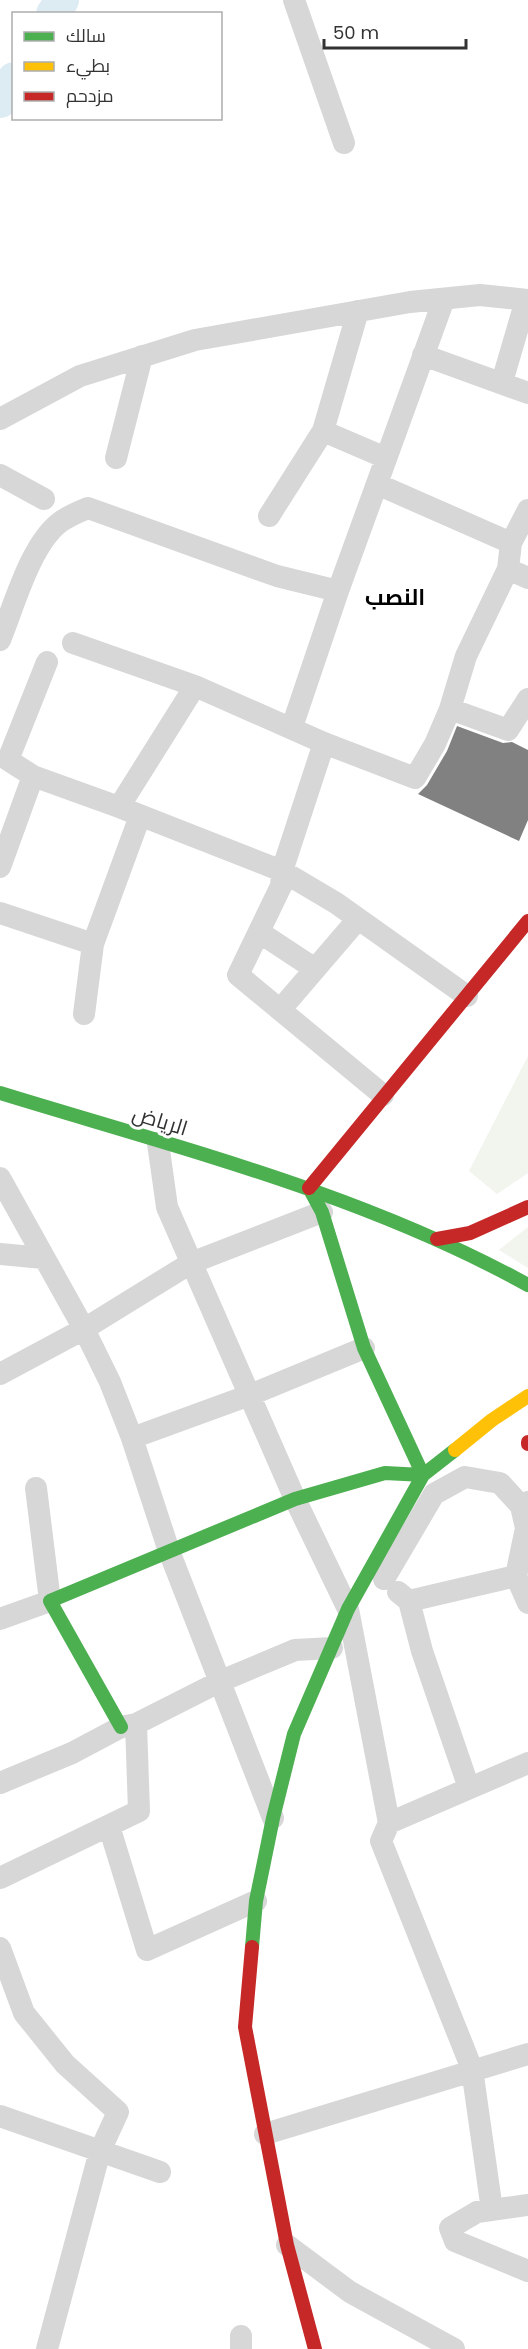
<svg xmlns="http://www.w3.org/2000/svg" width="528" height="2349" font-family="Poppins,Cairo,sans-serif">
<style>
.green{fill:#f1f5ed}
.lines{fill:none;stroke-linecap:round;stroke-linejoin:round}
.river{stroke:#ddebf3;stroke-width:34}
.building{fill:#818181}
.street{stroke:#d7d7d7;stroke-width:22}
.fast{stroke:#4caf50;stroke-width:14}
.slow{stroke:#ffc107;stroke-width:14}
.jam{stroke:#c62828;stroke-width:14}
.labels{text-anchor:middle;stroke-width:6;stroke-linejoin:round;paint-order:stroke}
.street-label{font-size:21px;fill:#333;stroke:#fff}
.neighbourhood-label{font-size:22px;font-weight:bold;fill:#000;stroke:#fff}
</style>
<rect width="100%" height="100%" fill="#fff"/>
<path class="green" d="M528 1056V1173L497 1194 469 1171Z
M528 1227V1268L499 1250Z"/>
<g class="lines">
<path class="river" d="M53 14 62 0
M0 101 14 79"/>
</g>
<path class="building" d="M457 726 503 743 512 742 528 750V820L519 841 418 794 427 785 447 751Z"/>
<g class="lines">
<path class="street" d="M294 0 344 143
M423 355 528 393
M502 382 526 300
M0 419 80 376 195 340 410 302 480 295 528 300
M323 431 386 458
M116 458 142 356
M0 475 44 499
M377 484 511 543
M269 516 323 431 358 311
M508 569 528 578
M0 640C14 606 30 546 59 523 68 516 78 512 88 508L277 576 338 591
M73 643 195 686 324 743 415 778 435 744 450 709 466 656 508 569 511 543 528 510
M450 709 508 730 528 699
M292 727 338 591 444 299
M324 743 282 871 336 903 467 996
M33 776 119 807 282 871 281 886 238 975 383 1095
M119 807 195 686
M0 867 33 776 8 760 47 662
M0 913 93 944
M259 932 315 969
M280 1010 358 919
M84 1014 93 944 140 816
M158 1143 167 1207 295 1499 348 1609 389 1823
M0 1178 84 1329 110 1382 132 1438 169 1551 273 1818
M0 1254 43 1258
M0 1374 84 1329 191 1263 322 1212
M132 1438 250 1395 364 1348
M528 1502 521 1506 526 1528 516 1576 528 1603
M384 1579 434 1494 465 1477 500 1483 521 1506
M398 1592 409 1601 516 1576
M409 1601 422 1651 469 1788
M0 1619 50 1601 36 1488
M0 1783 72 1753 121 1727 136 1724 221 1681 295 1650 332 1648
M109 1826 147 1950 256 1901
M0 1878 139 1811 136 1724
M0 1948 24 2013 65 2064 118 2112 100 2151 47 2349
M0 2116 160 2172
M265 2134 528 2054
M528 2205 477 2212 450 2228 455 2241 528 2271
M492 2210 472 2069 381 1841 389 1823 528 1763
M287 2245 350 2292 454 2349
M241 2336V2349"/>
<path class="fast" d="M0 1093C179 1148 363 1194 528 1285
M309 1188 322 1212 364 1348 423 1475
M121 1727 50 1601 295 1499 385 1473 423 1475
M252 1947 256 1901 273 1818 294 1734 348 1609 423 1475 455 1450"/>
<path class="slow" d="M455 1450 492 1420 528 1396"/>
<path class="jam" d="M309 1188 528 921
M437 1239 470 1233 528 1207
M528 1442V1444
M252 1947 245 2027 287 2245 315 2349"/>
</g>
<g class="labels">
<g class="street-label">
<text transform="translate(160 1121) rotate(17)" y="7">الرياض</text>
</g>
<g class="neighbourhood-label">
<text x="395" y="605">النصب</text>
</g>
</g>
<rect x="12" y="12" width="210" height="108" fill="#ffffff" stroke="#adadad" stroke-width="1.5"/>
<rect x="24" y="32" width="30" height="9" fill="#4caf50" stroke="#adadad" stroke-width="1.5"/>
<text x="66" y="42" font-size="18" fill="#333333">سالك</text>
<rect x="24" y="62" width="30" height="9" fill="#ffc107" stroke="#adadad" stroke-width="1.5"/>
<text x="66" y="72" font-size="18" fill="#333333">بطيء</text>
<rect x="24" y="92" width="30" height="9" fill="#c62828" stroke="#adadad" stroke-width="1.5"/>
<text x="66" y="102" font-size="18" fill="#333333">مزدحم</text>
<path d="M324 39v9h142v-9" fill="none" stroke="#333333" stroke-width="3"/>
<text x="333" y="39" font-size="18" fill="#333333" stroke="#ffffff" stroke-width="4.5" paint-order="stroke">50 m</text>
</svg>
